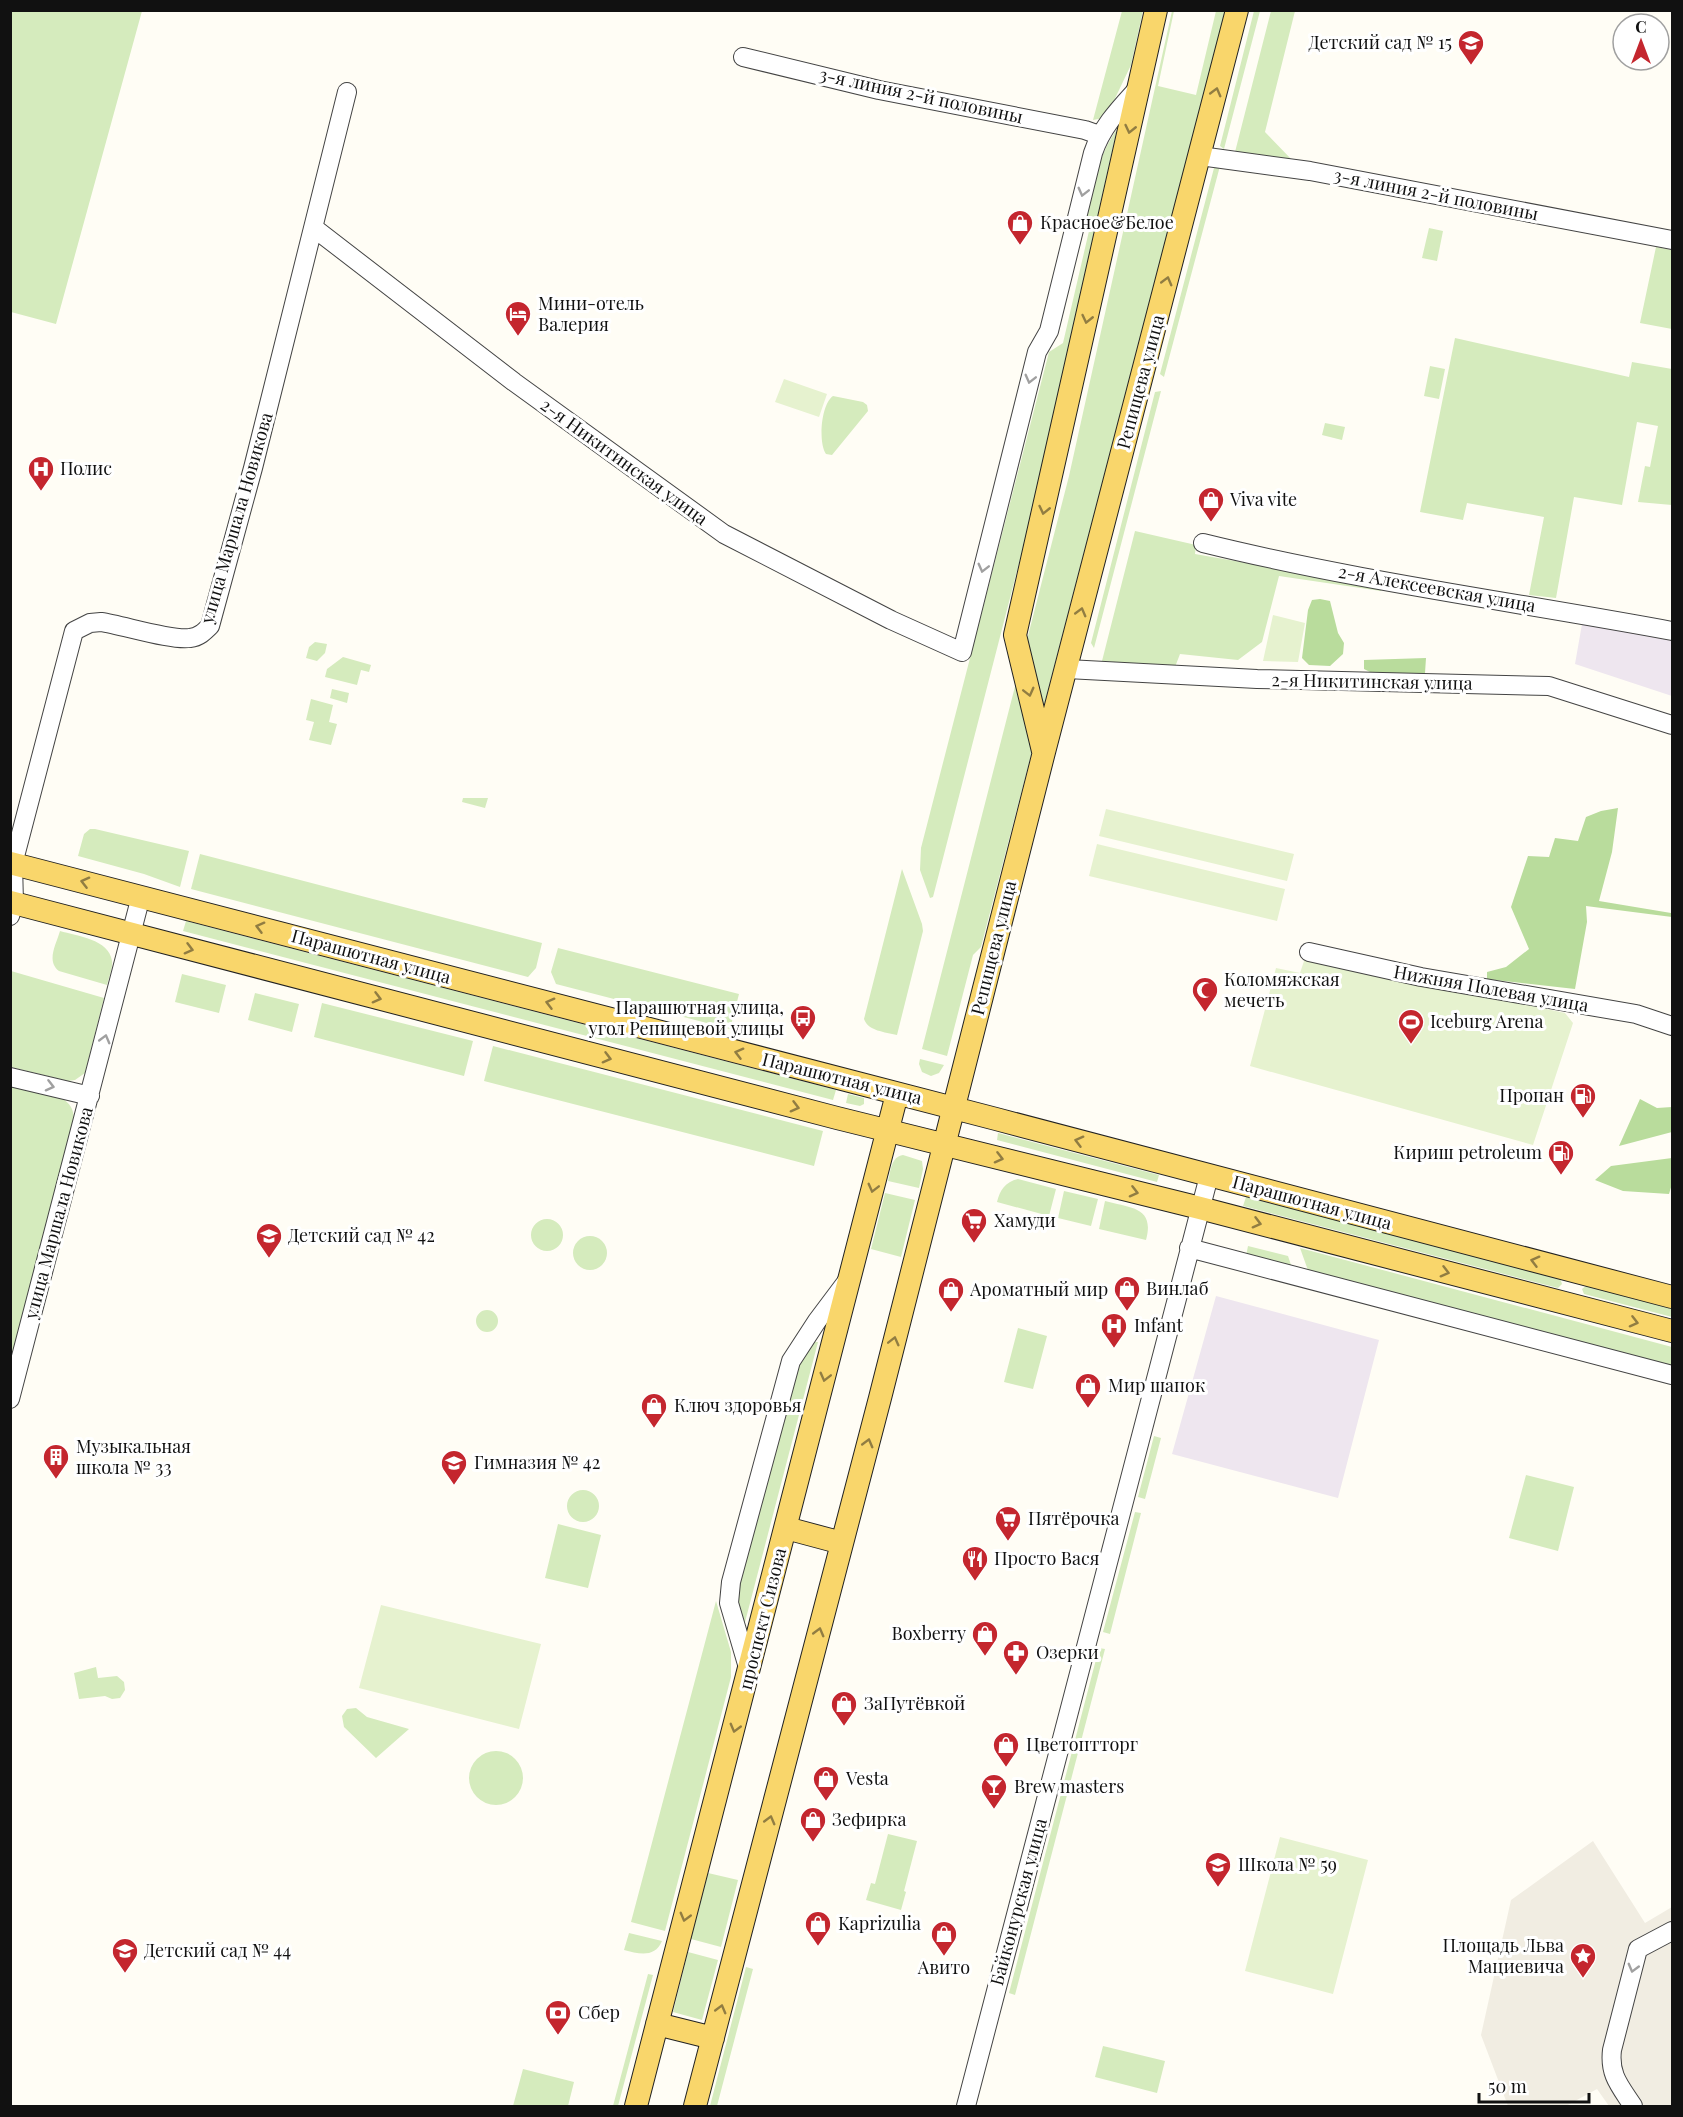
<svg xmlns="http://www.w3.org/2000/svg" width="1683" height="2117" font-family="'Playfair Display',serif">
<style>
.industrial{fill:#eee6ef}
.green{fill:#d5ebbd}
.forest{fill:#b9dc9c}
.pitch{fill:#e6f2cf}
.plaza{fill:#f1ede2}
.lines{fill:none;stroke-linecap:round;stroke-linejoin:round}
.minor-casing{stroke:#444;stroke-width:20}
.major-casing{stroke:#222;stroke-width:24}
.minor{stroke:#fff;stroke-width:18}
.major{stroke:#f9d66b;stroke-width:22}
.oneway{stroke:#917d42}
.oneway2{stroke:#a0a0a0}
.labels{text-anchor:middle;stroke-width:6;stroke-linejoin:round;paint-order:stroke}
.poi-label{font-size:18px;fill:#111;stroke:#fff;text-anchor:start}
.street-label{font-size:18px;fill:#111;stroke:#fff}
</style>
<rect width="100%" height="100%" fill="#fffdf5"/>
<path class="industrial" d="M1582 624 1672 640V696L1575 664Z
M1216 1296 1379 1340 1338 1498 1172 1454Z"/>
<path class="green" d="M11 10 142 11 56 324 11 312Z
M1122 11H1143L1131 65 1108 113 1103 118 1093 120Z
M1172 11H1174L1158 86 1196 95 1216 11H1225L981 947 973 955 947 1056 922 1049 1069 476Z
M1254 11H1260L1224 149 1220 146Z
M1271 11H1295L1265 132 1293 161 1235 152Z
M1117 129 1026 536 933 897 930 898 920 870 921 848 1049 352 1063 343 1089 231 1083 222C1092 188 1097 158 1117 129Z
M1220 166 1164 377 1160 374 1214 168Z
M1429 228 1443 231 1437 261 1422 258Z
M1656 247 1672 250V329L1640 323Z
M1455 338 1629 377 1632 362 1672 369V505L1638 502 1645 466 1650 467 1658 426 1637 422 1622 505 1574 497 1556 598 1529 595 1544 517 1467 503 1463 520 1420 512Z
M1430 366 1445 369 1439 399 1424 396Z
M1161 391 1094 648 1091 643 1155 392Z
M833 396 863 402 867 405 868 411 832 455 826 454C818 443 821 404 833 396Z
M1325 423 1345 427 1342 440 1322 435Z
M1135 531 1196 545 1195 554 1383 587 1381 591 1279 576 1262 642 1238 660 1180 654 1175 667 1102 661Z
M315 642 327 644 325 653 317 661 306 658 309 647Z
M343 657 371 665 369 672 361 670 357 685 325 677 327 669Z
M332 689 349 693 347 703 330 698Z
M311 699 333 705 329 722 337 724 331 745 309 740 314 722 306 720Z
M463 798H488L485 808 462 802Z
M90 829H95L189 851 180 887 144 874 78 856 84 834Z
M200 854 542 943 536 968 528 977 191 889Z
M902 869 922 924 923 931 897 1035C885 1032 868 1031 864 1019Z
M186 921 836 1090 833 1100 183 931Z
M60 931C77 936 109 939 112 961 113 968 109 977 107 985L59 971C46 961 56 945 60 931Z
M558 948 739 994 730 1029 556 984 551 972Z
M11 971 104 998 85 1073 75 1080 68 1081 11 1067Z
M182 974 226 985 219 1013 175 1002Z
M255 993 299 1004 292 1032 248 1020Z
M322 1003 473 1041 464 1076 314 1037Z
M493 1046 823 1131 814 1166 484 1081Z
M920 1059 944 1065 939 1073 931 1076 922 1072 919 1064Z
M11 1086 62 1098C70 1104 73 1108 74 1118L11 1363Z
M848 1094 864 1098V1104L860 1106 846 1103Z
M998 1133 1159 1175 1157 1182 997 1140Z
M903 1155 922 1161 923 1169 919 1188 888 1181C891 1170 891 1157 903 1155Z
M1018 1179 1056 1189 1049 1216 997 1202C1000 1190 1005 1182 1018 1179Z
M1064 1191 1098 1199 1091 1226 1058 1218Z
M885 1193 915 1200 901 1257 871 1249Z
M1246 1197 1560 1278 1562 1284 1558 1288 1243 1206Z
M1105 1201C1131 1208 1155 1207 1146 1240L1099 1229Z
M531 1235a16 16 0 1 1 32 0a16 16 0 1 1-32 0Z
M573 1253a17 17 0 1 1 34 0a17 17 0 1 1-34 0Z
M1248 1246 1288 1256 1292 1268 1246 1256Z
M1300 1248 1672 1347V1371L1309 1273Z
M1587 1285 1672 1308V1317L1584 1294 1582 1289Z
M476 1321a11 11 0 1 1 22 0a11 11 0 1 1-22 0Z
M1018 1328 1047 1336 1033 1389 1004 1382Z
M811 1342H818L744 1626 735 1600 795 1363Z
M1154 1436 1161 1438 1145 1499 1138 1497Z
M1526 1475 1574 1487 1558 1551 1509 1538Z
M567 1506a16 16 0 1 1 32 0a16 16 0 1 1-32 0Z
M1135 1512 1141 1513 1110 1634 1103 1632Z
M558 1524 601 1535 588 1588 545 1578Z
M716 1601 731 1652V1677L665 1931 631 1922Z
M1099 1648 1105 1649 1015 1995 1009 1993Z
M96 1667 98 1678 117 1676 124 1682 125 1690 120 1698 112 1699 105 1696 79 1699 74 1673Z
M356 1708 367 1717 409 1729 376 1758 344 1727 342 1716 347 1709Z
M469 1778a27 27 0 1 1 54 0a27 27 0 1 1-54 0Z
M888 1834 917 1841 904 1891 906 1892 901 1910 866 1900 871 1883 875 1884Z
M708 1873 738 1880 721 1947 691 1939Z
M629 1933 662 1941C655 1958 639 1954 624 1950Z
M688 1952 718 1960 702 2020 673 2012Z
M746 1967 753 1969 717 2106H710Z
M648 1974 653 1975 618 2106H613Z
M1103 2046 1165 2061 1157 2093 1095 2077Z
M523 2069 574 2082 568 2106H513Z"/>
<path class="forest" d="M1320 599 1330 601 1338 633 1344 643 1343 654 1330 666 1309 665 1302 658 1308 610 1312 600Z
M1426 658 1425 673 1376 675 1364 669V660Z
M1618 808 1612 852 1599 901 1671 913 1672 911V917L1586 906 1587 922 1575 989 1487 979V972L1506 967 1529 949 1511 907 1528 856 1549 857 1555 838 1578 841 1586 817 1601 811Z
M1640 1099 1657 1108 1672 1107V1132L1619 1146Z
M1672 1158V1184L1669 1194 1623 1191 1595 1180 1611 1166Z"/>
<path class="pitch" d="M784 379 827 394 819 417 775 402Z
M1273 615 1305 623 1298 662 1263 661Z
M1106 809 1294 854 1287 881 1099 836Z
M1097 844 1285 889 1277 921 1089 876Z
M1305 958 1565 1013 1573 1023 1533 1145 1250 1066 1276 968 1300 973Z
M381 1605 541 1644 519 1729 359 1688Z
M1280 1837 1368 1860 1333 1994 1245 1971Z"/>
<path class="plaza" d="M1593 1841 1645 1923 1672 1907V2106H1609L1597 2089 1566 2106H1508L1481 2035 1511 1900Z"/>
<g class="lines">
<g class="minor-casing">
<path id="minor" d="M743 57 879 90 1085 130 1099 135
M1200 156 1310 171 1672 240
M314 228 514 382 724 534 891 620 962 652 1037 352 1049 331 1093 153C1102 126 1120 108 1139 87
M1203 543C1357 581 1516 602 1672 631
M1067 669 1257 679 1549 686 1672 725
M10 916 14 903 13 864 74 631 90 623 101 622C122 625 172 641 190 638 199 637 204 632 210 626L253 468 347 92
M1309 952 1421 977 1636 1014 1672 1026
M10 1077 90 1096
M1189 1248 1672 1375
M10 1399 141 896
M749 1671 729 1603 731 1582 791 1361 817 1321 847 1281
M966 2106 1209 1176
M1633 2106C1620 2086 1609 2075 1612 2050L1638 1949 1672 1931"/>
</g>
<g class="major-casing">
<path id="major" d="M1043 751 1015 635 1156 10
M10 863 996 1119 1672 1297
M10 902 837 1118 1200 1208 1672 1331
M786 1528 842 1543
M657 2024 713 2038
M636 2106 897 1094
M695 2106 880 1398 1044 752 1237 10"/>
</g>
<use href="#minor" class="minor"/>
<use href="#major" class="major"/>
</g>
<defs><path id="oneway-chevron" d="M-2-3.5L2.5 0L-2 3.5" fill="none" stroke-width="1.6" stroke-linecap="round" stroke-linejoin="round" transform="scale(1.5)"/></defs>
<g class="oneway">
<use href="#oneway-chevron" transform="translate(1216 92) rotate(-75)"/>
<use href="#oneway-chevron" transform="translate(1130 129) rotate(103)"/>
<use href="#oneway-chevron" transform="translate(1167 281) rotate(-75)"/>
<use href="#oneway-chevron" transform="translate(1087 319) rotate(103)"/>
<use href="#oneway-chevron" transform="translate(1044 510) rotate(103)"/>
<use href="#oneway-chevron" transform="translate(1081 612) rotate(-75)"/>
<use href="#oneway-chevron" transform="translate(1029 692) rotate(76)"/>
<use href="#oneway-chevron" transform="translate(85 882) rotate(-166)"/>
<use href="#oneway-chevron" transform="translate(260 927) rotate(-165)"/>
<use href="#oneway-chevron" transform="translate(189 949) rotate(15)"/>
<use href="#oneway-chevron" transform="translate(377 998) rotate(15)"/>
<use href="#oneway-chevron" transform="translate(550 1003) rotate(-165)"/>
<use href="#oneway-chevron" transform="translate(739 1053) rotate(-165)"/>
<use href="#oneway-chevron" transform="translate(607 1058) rotate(15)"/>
<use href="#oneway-chevron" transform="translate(795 1107) rotate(15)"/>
<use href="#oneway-chevron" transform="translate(1079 1141) rotate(-165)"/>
<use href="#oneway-chevron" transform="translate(999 1158) rotate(14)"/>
<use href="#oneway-chevron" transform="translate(873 1188) rotate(104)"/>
<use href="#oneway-chevron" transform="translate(1134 1192) rotate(14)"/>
<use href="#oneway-chevron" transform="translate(1257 1223) rotate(15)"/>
<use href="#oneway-chevron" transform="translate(1535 1261) rotate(-165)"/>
<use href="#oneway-chevron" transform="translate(1445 1272) rotate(15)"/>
<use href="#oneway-chevron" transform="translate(1634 1322) rotate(14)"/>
<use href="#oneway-chevron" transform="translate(894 1341) rotate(-76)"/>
<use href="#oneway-chevron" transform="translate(825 1377) rotate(104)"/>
<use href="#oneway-chevron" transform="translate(868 1443) rotate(-75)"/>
<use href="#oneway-chevron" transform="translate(819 1632) rotate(-75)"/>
<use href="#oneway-chevron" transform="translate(735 1728) rotate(105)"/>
<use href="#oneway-chevron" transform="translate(770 1820) rotate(-75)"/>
<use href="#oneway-chevron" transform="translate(685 1917) rotate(105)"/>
<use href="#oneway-chevron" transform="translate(721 2009) rotate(-75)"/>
</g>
<g class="oneway2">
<use href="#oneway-chevron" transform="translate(1083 192) rotate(104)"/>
<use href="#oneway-chevron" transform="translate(1030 379) rotate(104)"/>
<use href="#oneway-chevron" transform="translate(983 568) rotate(104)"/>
<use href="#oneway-chevron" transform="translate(105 1039) rotate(-75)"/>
<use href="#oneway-chevron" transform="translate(50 1086) rotate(14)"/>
<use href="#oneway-chevron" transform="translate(1633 1968) rotate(105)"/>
</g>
<defs>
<g id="school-pin" transform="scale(1.35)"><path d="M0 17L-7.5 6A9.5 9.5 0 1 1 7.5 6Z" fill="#c4262e" stroke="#fff"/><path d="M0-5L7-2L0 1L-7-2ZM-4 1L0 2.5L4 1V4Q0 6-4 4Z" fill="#fff"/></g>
<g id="shop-pin" transform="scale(1.35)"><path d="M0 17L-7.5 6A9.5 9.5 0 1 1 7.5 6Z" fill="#c4262e" stroke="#fff"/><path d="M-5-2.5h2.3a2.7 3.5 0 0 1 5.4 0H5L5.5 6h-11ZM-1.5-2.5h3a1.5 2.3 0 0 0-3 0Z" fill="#fff"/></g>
<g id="hotel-pin" transform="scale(1.35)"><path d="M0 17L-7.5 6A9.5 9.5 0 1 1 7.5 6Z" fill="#c4262e" stroke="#fff"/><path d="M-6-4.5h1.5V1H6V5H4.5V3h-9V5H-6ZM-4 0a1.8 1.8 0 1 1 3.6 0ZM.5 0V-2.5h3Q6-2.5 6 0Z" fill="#fff"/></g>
<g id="hospital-pin" transform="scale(1.35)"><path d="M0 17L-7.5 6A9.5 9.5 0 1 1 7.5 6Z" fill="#c4262e" stroke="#fff"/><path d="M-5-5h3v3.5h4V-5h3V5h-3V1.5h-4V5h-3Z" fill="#fff"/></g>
<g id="mosque-pin" transform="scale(1.35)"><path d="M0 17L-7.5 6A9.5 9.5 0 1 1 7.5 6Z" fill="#c4262e" stroke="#fff"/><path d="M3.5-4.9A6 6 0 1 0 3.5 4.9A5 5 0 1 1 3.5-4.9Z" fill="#fff"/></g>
<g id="bus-pin" transform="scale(1.35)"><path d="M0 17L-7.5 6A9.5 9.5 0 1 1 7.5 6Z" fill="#c4262e" stroke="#fff"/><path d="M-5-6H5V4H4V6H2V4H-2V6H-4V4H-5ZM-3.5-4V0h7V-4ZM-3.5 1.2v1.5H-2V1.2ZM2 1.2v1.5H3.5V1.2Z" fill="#fff"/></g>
<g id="stadium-pin" transform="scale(1.35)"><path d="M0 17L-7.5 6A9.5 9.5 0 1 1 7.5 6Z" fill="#c4262e" stroke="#fff"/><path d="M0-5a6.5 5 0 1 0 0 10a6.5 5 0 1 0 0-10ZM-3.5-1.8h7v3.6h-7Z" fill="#fff"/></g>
<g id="fuel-pin" transform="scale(1.35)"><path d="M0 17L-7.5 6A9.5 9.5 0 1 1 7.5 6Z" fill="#c4262e" stroke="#fff"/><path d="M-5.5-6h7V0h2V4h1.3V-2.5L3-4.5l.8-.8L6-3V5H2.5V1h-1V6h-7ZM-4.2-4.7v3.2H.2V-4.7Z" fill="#fff"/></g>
<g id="supermarket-pin" transform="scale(1.35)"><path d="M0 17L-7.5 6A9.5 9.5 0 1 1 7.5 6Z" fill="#c4262e" stroke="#fff"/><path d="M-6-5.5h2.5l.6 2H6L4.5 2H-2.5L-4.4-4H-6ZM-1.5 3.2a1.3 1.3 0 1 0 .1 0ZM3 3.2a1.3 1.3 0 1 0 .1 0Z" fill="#fff"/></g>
<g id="building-pin" transform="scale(1.35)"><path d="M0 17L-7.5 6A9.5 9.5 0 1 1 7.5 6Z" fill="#c4262e" stroke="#fff"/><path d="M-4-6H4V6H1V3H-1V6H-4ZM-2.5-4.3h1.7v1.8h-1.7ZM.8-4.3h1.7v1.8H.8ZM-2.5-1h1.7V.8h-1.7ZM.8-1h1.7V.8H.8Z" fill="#fff"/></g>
<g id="restaurant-pin" transform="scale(1.35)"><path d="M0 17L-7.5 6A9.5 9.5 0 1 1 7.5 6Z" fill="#c4262e" stroke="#fff"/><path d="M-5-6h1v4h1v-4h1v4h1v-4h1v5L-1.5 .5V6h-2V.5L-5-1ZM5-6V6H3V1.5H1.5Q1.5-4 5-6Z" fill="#fff"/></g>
<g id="pharmacy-pin" transform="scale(1.35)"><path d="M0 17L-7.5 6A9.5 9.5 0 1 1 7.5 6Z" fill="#c4262e" stroke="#fff"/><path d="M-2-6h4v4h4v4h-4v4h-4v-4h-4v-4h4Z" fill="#fff"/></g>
<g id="bar-pin" transform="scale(1.35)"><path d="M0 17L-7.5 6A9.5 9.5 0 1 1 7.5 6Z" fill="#c4262e" stroke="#fff"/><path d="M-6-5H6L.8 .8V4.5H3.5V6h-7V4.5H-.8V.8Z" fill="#fff"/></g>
<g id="sight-pin" transform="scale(1.35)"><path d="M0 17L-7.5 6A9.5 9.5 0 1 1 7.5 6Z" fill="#c4262e" stroke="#fff"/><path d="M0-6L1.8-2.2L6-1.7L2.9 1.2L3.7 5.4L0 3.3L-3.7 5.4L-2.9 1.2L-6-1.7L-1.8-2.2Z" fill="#fff"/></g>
<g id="bank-pin" transform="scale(1.35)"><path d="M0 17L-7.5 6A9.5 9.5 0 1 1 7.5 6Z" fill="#c4262e" stroke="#fff"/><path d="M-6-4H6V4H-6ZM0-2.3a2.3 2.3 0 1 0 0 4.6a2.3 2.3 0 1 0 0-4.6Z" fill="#fff"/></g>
</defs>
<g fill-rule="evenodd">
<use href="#school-pin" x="1471" y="43"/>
<use href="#shop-pin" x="1020" y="223"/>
<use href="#hotel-pin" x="518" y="314"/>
<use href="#hospital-pin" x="41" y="469"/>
<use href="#shop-pin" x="1211" y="500"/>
<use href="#mosque-pin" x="1205" y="990"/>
<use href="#bus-pin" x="803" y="1018"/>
<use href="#stadium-pin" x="1411" y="1022"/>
<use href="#fuel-pin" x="1583" y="1096"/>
<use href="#fuel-pin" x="1561" y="1153"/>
<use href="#supermarket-pin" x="974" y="1221"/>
<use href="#school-pin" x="269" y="1236"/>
<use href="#shop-pin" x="1127" y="1289"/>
<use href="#shop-pin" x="951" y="1290"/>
<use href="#hospital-pin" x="1114" y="1326"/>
<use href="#shop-pin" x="1088" y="1386"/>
<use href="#shop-pin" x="654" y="1406"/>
<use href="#building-pin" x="56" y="1457"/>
<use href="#school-pin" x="454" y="1463"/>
<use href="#supermarket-pin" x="1008" y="1519"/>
<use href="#restaurant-pin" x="975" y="1559"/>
<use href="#shop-pin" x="985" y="1634"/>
<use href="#pharmacy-pin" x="1016" y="1653"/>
<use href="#shop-pin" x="844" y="1704"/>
<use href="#shop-pin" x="1006" y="1745"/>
<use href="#shop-pin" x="826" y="1779"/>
<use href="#bar-pin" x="994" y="1787"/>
<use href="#shop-pin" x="813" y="1820"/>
<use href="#school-pin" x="1218" y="1865"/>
<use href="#shop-pin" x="818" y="1924"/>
<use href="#shop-pin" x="944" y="1934"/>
<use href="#school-pin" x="125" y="1951"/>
<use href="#sight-pin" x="1583" y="1956"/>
<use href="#bank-pin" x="558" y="2013"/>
</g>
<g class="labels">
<g class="poi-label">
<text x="1452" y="49" text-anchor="end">Детский сад № 15</text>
<text x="1040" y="229">Красное&amp;Белое</text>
<text x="538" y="310">Мини-отель<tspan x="538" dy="21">Валерия</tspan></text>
<text x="60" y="475">Полис</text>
<text x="1230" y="506">Viva vite</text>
<text x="1224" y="986">Коломяжская<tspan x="1224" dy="21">мечеть</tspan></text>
<text x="784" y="1014" text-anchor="end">Парашютная улица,<tspan x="784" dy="21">угол Репищевой улицы</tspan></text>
<text x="1430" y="1028">Iceburg Arena</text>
<text x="1564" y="1102" text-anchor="end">Пропан</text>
<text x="1542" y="1159" text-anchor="end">Кириш petroleum</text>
<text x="994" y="1227">Хамуди</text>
<text x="288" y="1242">Детский сад № 42</text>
<text x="1146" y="1295">Винлаб</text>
<text x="970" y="1296">Ароматный мир</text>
<text x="1134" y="1332">Infant</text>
<text x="1108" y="1392">Мир шапок</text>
<text x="674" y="1412">Ключ здоровья</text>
<text x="76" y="1453">Музыкальная<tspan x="76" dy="21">школа № 33</tspan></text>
<text x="474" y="1469">Гимназия № 42</text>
<text x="1028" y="1525">Пятёрочка</text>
<text x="994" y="1565">Просто Вася</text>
<text x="966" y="1640" text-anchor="end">Boxberry</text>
<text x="1036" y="1659">Озерки</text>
<text x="864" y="1710">ЗаПутёвкой</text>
<text x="1026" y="1751">Цветоптторг</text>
<text x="846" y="1785">Vesta</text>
<text x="1014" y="1793">Brew masters</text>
<text x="832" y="1826">Зефирка</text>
<text x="1238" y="1871">Школа № 59</text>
<text x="838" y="1930">Kaprizulia</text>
<text x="1564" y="1952" text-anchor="end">Площадь Льва<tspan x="1564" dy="21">Мациевича</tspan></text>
<text x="144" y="1957">Детский сад № 44</text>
<text x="944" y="1974" text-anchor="middle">Авито</text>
<text x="578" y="2019">Сбер</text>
</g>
<g class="street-label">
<text transform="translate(921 96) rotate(12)" y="6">3-я линия 2-й половины</text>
<text transform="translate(1436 195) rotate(11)" y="6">3-я линия 2-й половины</text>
<text transform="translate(1141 382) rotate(-75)" y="6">Репищева улица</text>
<text transform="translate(624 462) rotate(36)" y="6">2-я Никитинская улица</text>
<text transform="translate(237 518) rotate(-74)" y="6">улица Маршала Новикова</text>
<text transform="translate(1437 589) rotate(10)" y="6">2-я Алексеевская улица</text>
<text transform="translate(1372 682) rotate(1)" y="6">2-я Никитинская улица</text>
<text transform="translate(994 948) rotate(-76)" y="6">Репищева улица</text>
<text transform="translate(371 957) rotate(15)" y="6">Парашютная улица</text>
<text transform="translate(1491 989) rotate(10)" y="6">Нижняя Полевая улица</text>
<text transform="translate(842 1079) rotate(14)" y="6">Парашютная улица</text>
<text transform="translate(1312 1203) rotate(15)" y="6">Парашютная улица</text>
<text transform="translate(59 1213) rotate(-75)" y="6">улица Маршала Новикова</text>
<text transform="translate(763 1619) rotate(-76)" y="6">проспект Сизова</text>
<text transform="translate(1019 1902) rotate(-75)" y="6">Байконурская улица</text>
</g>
</g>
<rect width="1683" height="2117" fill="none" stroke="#111111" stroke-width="24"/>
<g transform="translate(1641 42)"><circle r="28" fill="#ffffff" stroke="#a0a0a0" stroke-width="1.5"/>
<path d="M0-4.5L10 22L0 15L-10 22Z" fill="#c4262e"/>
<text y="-9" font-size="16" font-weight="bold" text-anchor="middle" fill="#111111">С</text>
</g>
<path d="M1479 2093v9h110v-9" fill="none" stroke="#111111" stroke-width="3"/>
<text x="1488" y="2093" font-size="18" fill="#111111" stroke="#ffffff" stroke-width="4.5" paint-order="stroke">50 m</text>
</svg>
